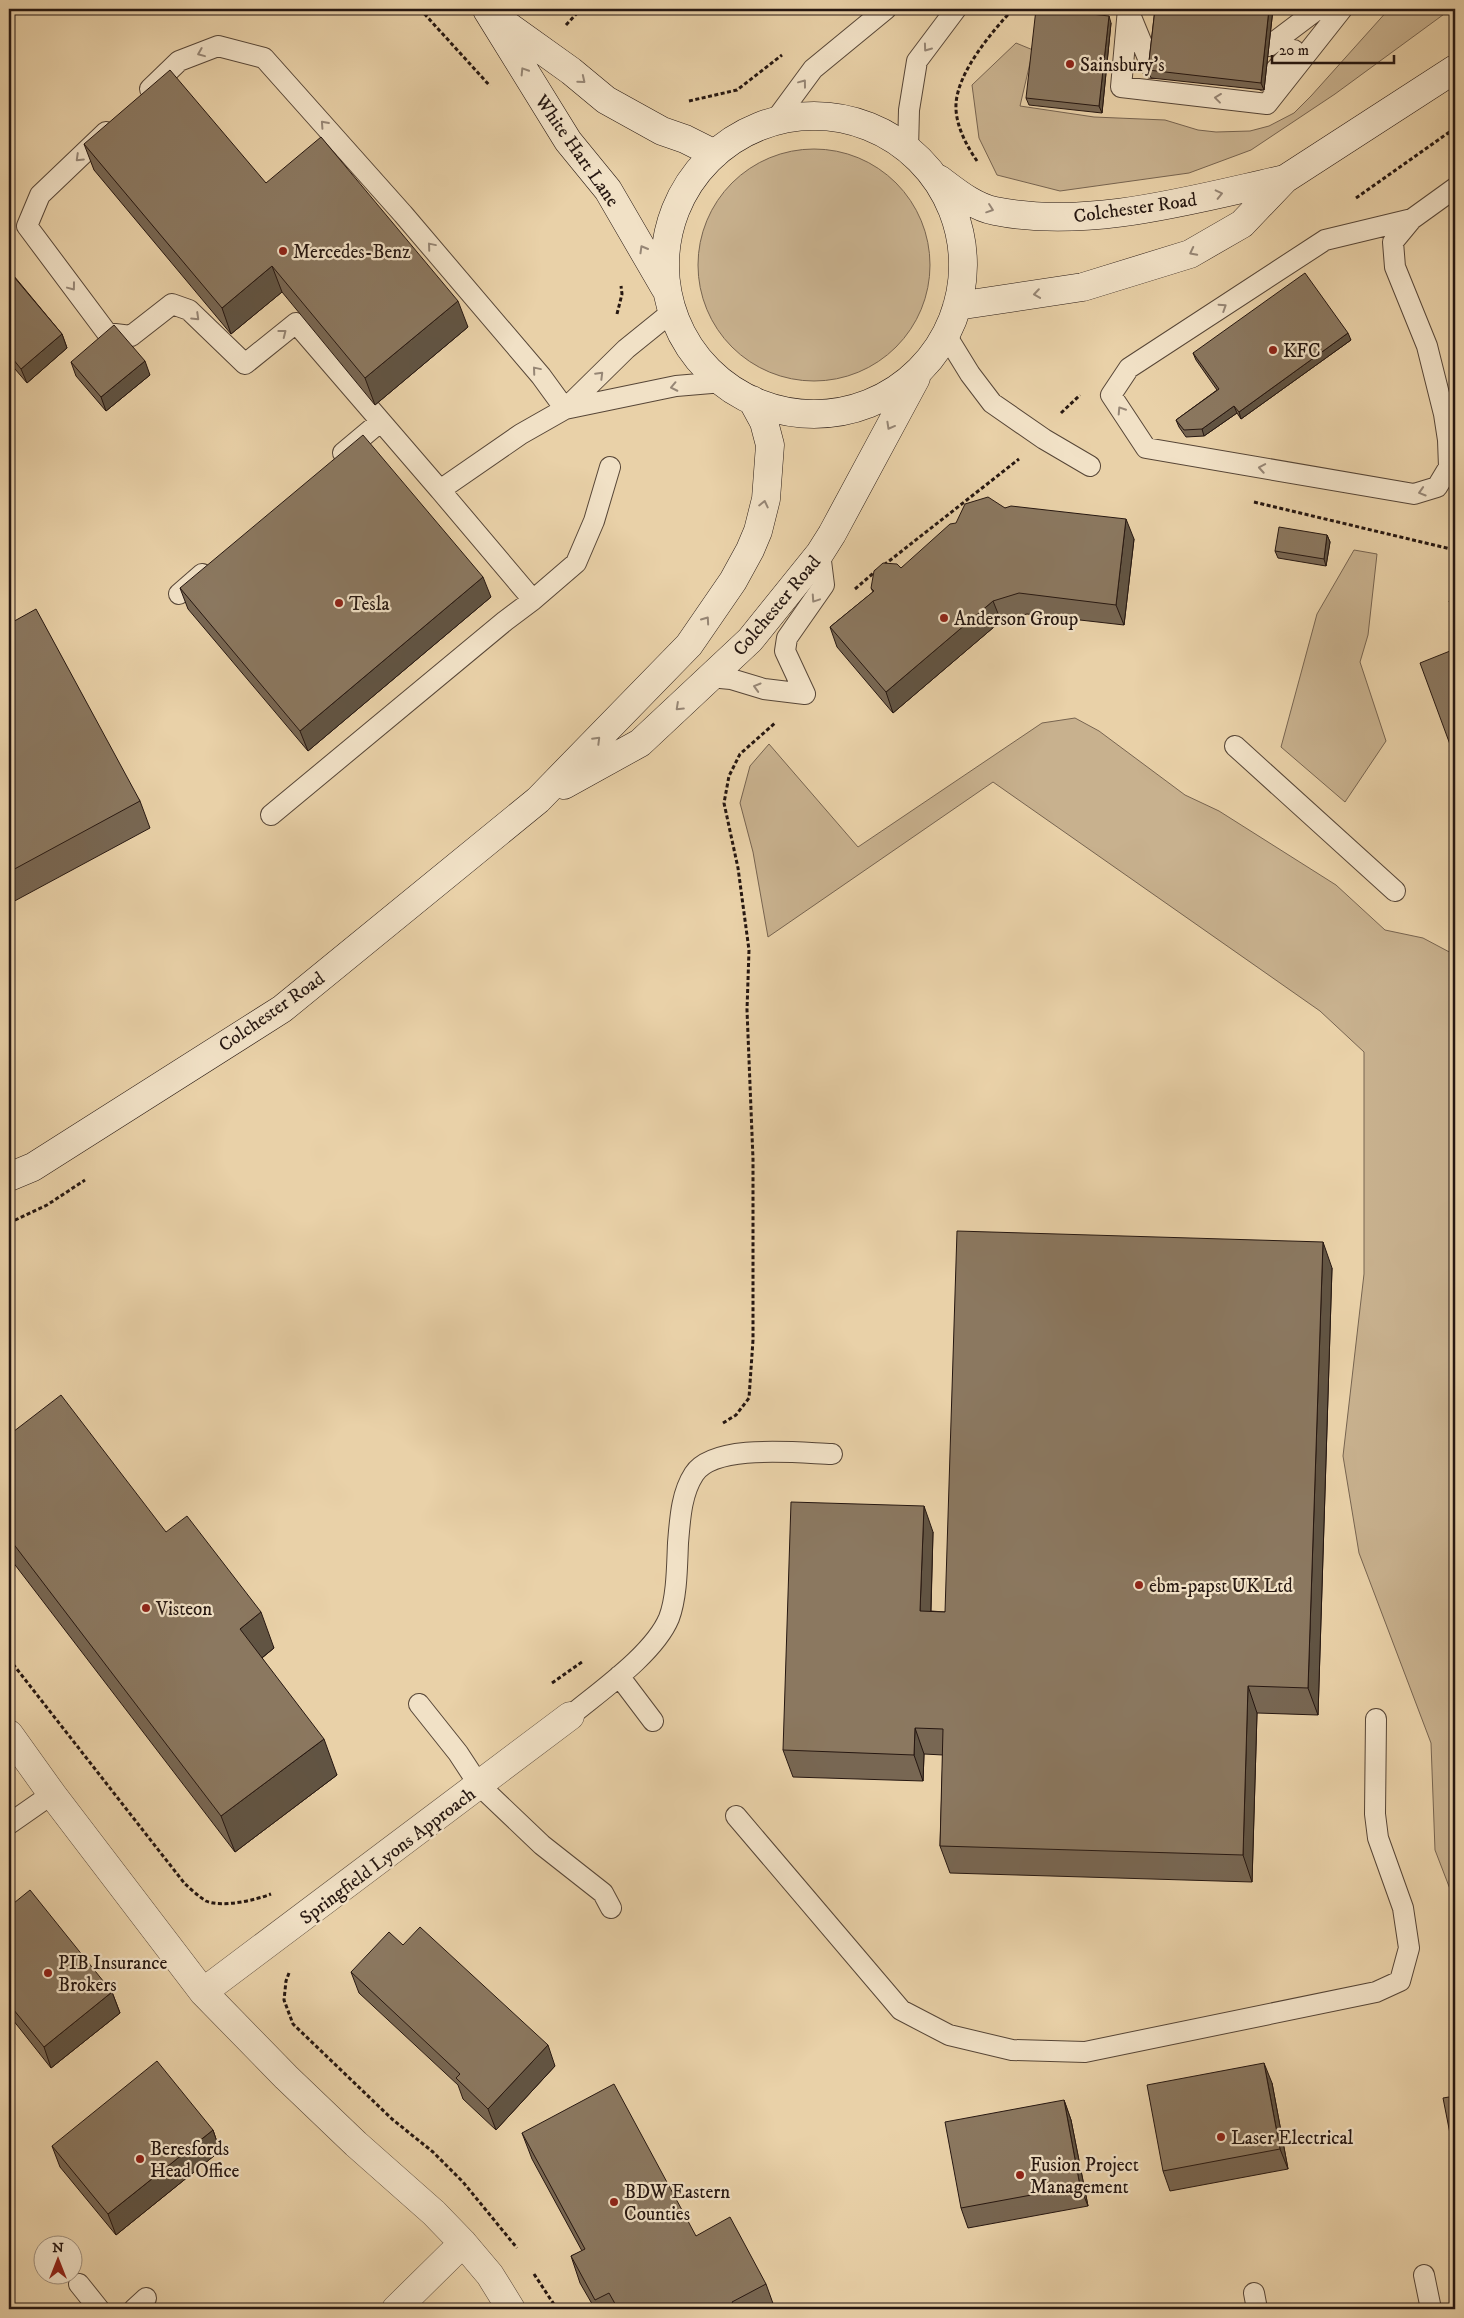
<svg xmlns="http://www.w3.org/2000/svg" width="1464" height="2318" font-family="'IM FELL DW Pica',serif">
<style>
.green{fill:#c8b18e;stroke:#776450}
.lines{fill:none;stroke-linecap:round;stroke-linejoin:round}
.lane-casing{stroke:#574637;stroke-width:22}
.street-casing{stroke:#574637;stroke-width:29}
.secondary-casing{stroke:#261711;stroke-width:29}
.path{stroke:#261711;stroke-width:3;stroke-dasharray:4 2.5;stroke-linecap:butt}
.lane{stroke:#f1e1c6;stroke-width:20}
.street{stroke:#f1e1c6;stroke-width:28}
.secondary{stroke:#f1e1c6;stroke-width:28}
.wall{fill:#786753;stroke:#261711}
.shaded-wall{fill:#615443;stroke:#261711}
.building{fill:#8b7860;stroke:#261711}
.oneway{stroke:#968675}
.poi-dot{fill:#8f2418;stroke:#f1e1c6;stroke-width:2}
.labels{text-anchor:middle;stroke-width:4.5;stroke-linejoin:round;paint-order:stroke}
.poi-label{font-size:19px;fill:#261711;stroke:#f1e1c6;text-anchor:start}
.street-label{font-size:19px;fill:#261711;stroke:#f1e1c6}
</style>
<rect width="100%" height="100%" fill="#e9d1a8"/>
<filter id="stains"><feTurbulence type="fractalNoise" baseFrequency=".004" numOctaves="4"/><feColorMatrix values="0 0 0 0 .2 0 0 0 0 .09 0 0 0 0 .02 0 0 0 .5 -.17"/></filter>
<radialGradient id="worn" r=".72"><stop offset=".6" stop-color="#630" stop-opacity="0"/><stop offset="1" stop-color="#630" stop-opacity=".3"/></radialGradient>
<path class="green" d="M1389 9H1451L1335 94 1251 150 1189 173 1060 191 997 175 979 138 972 85 1016 43 1033 50 1020 106 1094 117 1165 120 1198 130 1216 132 1250 131 1269 126 1294 113 1311 96Z
M698 265a116 116 0 1 1 232 0a116 116 0 1 1-232 0Z
M1354 550 1377 554 1368 635 1360 662 1386 741 1345 802 1281 747 1317 614Z
M1075 718 1099 731 1185 795 1219 811 1336 885 1385 930 1423 938 1455 955V1902L1435 1850 1431 1743 1359 1553 1343 1456 1364 1274V1052L1320 1011 993 782 768 937 753 852 740 803 750 766 769 744 858 847 1042 723Z"/>
<g class="lines">
<g class="lane-casing">
<path id="lane" d="M1128 9 1121 87 1267 104 1342 9
M1129 12 1152 68
M1269 46 1318 9
M1265 81 1294 50
M150 89 179 61 218 46 264 58 403 214 541 376 565 409
M774 122 813 69 886 9
M106 132 40 195 27 226 107 333 131 336 172 304 189 310 245 364 296 323 440 490
M908 149 909 110 917 61 956 9
M1412 219 1325 240 1129 368 1111 395 1146 448 1414 494 1437 487 1449 467 1448 440 1444 414 1427 346 1395 267 1393 242 1412 219 1455 188
M946 335 970 374 992 403 1044 439 1090 466
M565 409 676 386 723 382
M343 453 380 422
M610 467 594 521 576 563 533 600 440 490 521 434 565 409 626 349 673 311
M179 594 202 574
M710 677 731 679 764 689 805 694
M805 694 785 651 787 638 824 585 820 553
M1235 746 1395 891
M271 815 505 621 533 600
M619 1676 653 1721
M419 1704 458 1753 479 1785 542 1845 603 1893 611 1908
M570 1716C600 1691 654 1654 669 1618 677 1597 677 1566 678 1543 680 1520 681 1494 694 1474 714 1443 799 1453 832 1454
M736 1816 901 2010 949 2035 1012 2050 1085 2052 1376 1992 1400 1981 1409 1948 1403 1908 1378 1838 1375 1814 1376 1719
M9 1824 52 1794
M1424 2275 1431 2309
M79 2284 99 2309
M1254 2293 1257 2309
M134 2309 146 2298"/>
</g>
<g class="street-casing">
<path id="street" d="M9 1734 52 1794 203 1992 286 2077 356 2144 434 2213 463 2243 490 2275 511 2309
M203 1992 570 1716
M396 2309 463 2243"/>
</g>
<g class="secondary-casing">
<path id="secondary" d="M487 10 568 141 608 190 665 288
M497 18 571 71 606 100 662 131 685 139 715 154
M665 265a149 149 0 1 1 298 0a149 149 0 1 1-298 0Z
M939 179C955 191 974 207 995 211 1088 230 1194 199 1285 179
M957 306 1083 287 1190 254 1242 224 1285 179 1455 69
M564 785 640 743 750 640 820 553 832 534 916 378
M9 1177 33 1167 282 1009 538 800 689 645 733 581 750 550 758 531 766 499 770 445 764 422 752 400"/>
</g>
<path class="path" d="M420 9 490 86
M566 25 581 9
M689 101 737 90 782 55
M1449 133 1455 141
M977 161C966 145 955 124 956 104 958 71 992 32 1013 9
M1356 198 1455 128
M617 314 622 294 621 286
M1061 413 1080 395
M1254 502 1455 550
M884 565 1019 459
M855 589 877 570
M9 1223 47 1205 85 1180
M723 1423 736 1415 749 1398 753 1340V1159L747 1010 749 950 738 868 724 803 729 776 740 754 775 723
M9 1659 185 1884C191 1889 199 1897 206 1901 222 1908 256 1900 271 1894
M552 1683 582 1662
M289 1973 286 1981 284 2000 293 2024 392 2119 433 2152 463 2182 517 2248
M534 2274 557 2309"/>
<use href="#lane" class="lane"/>
<use href="#street" class="street"/>
<use href="#secondary" class="secondary"/>
</g>
<path class="wall" d="M1155 9H1273L1264 90 1151 78 1148 70Z
M1111 23 1102 113 1029 105 1026 98Z
M84 144 266 183 468 327 375 405 282 292 231 334 94 170Z
M9 270 62 334 67 348 27 383 9 362Z
M1351 340 1241 419 1237 413 1204 436 1186 437 1179 427 1176 420 1217 390 1196 360 1193 353Z
M71 362 150 375 106 411 76 376Z
M1005 508 1134 539 1124 625 1027 614 1001 621 893 713 837 647 830 627 873 592 871 588 901 568Z
M1327 535 1330 542 1326 566 1278 558 1275 551Z
M180 588 491 597 308 751 188 609Z
M9 624 140 801 150 828 9 904Z
M1332 1268 1318 1715 1257 1713 1252 1882 950 1873 940 1846 943 1755 924 1754 923 1781 793 1777 783 1750 933 1532 931 1611 945 1612Z
M9 1435 166 1532 274 1648 262 1658 337 1775 235 1852 9 1557Z
M9 1907 112 1992 120 2013 51 2068 9 2015Z
M403 1945 555 2066 496 2130 463 2099 458 2085 359 1993 351 1972Z
M1272 2083 1288 2169 1170 2191 1163 2171Z
M1064 2100 1071 2120 1088 2206 968 2228 961 2208Z
M213 2130 220 2151 116 2235 60 2167 52 2146Z
M522 2133 696 2236 766 2284 775 2309H595L580 2283 571 2256 582 2251 532 2159Z"/>
<path class="shaded-wall" d="M1269 9H1273L1264 90 1261 83Z
M1109 16 1111 23 1102 113 1099 106Z
M272 266 282 292 231 334 222 308Z
M458 301 468 327 375 405 365 378Z
M1348 333 1351 340 1241 419 1239 412Z
M62 334 67 348 27 383 21 369Z
M145 361 150 375 106 411 101 397Z
M1234 406 1237 413 1204 436 1202 429Z
M1126 519 1134 539 1124 625 1116 605Z
M1327 535 1330 542 1326 566 1324 559Z
M483 577 491 597 308 751 300 731Z
M993 601 1001 621 893 713 886 692Z
M1323 1242 1332 1268 1318 1715 1308 1688Z
M924 1506 933 1532 930 1637 920 1611Z
M261 1612 274 1648 253 1665 240 1629Z
M1248 1686 1257 1713 1252 1882 1243 1855Z
M915 1728 924 1754 923 1781 914 1755Z
M324 1739 337 1775 235 1852 221 1816Z
M112 1992 120 2013 51 2068 44 2047Z
M548 2045 555 2066 496 2130 488 2109Z
M1264 2063 1272 2083 1288 2169 1280 2149Z
M1064 2100 1071 2120 1088 2206 1080 2186Z
M213 2130 220 2151 116 2235 108 2214Z"/>
<path class="building" d="M1036 9H1047L1109 16 1099 106 1026 98Z
M1155 9H1269L1261 83 1148 70Z
M170 70 266 183 321 137 458 301 365 378 272 266 222 308 84 144Z
M9 271 62 334 21 369 9 354Z
M1305 273 1348 333 1239 412 1234 406 1202 429 1184 430 1176 420 1219 389 1193 353Z
M114 325 145 361 101 397 71 362Z
M363 435 483 577 300 731 180 588Z
M988 497 1005 508 1011 506 1126 519 1116 605 1019 593 993 601 886 692 830 627 874 591 871 588 874 571 883 563 897 564 901 568 950 524 956 523 965 504Z
M1279 527 1327 535 1324 559 1275 551Z
M1455 599V618L1449 601Z
M36 609 140 801 9 872V624Z
M1455 649V758L1420 663Z
M957 1231 1323 1242 1308 1688 1248 1686 1243 1855 940 1846 943 1729 915 1728 914 1755 783 1750 791 1502 924 1506 920 1611 945 1612Z
M61 1395 166 1532 187 1516 261 1612 240 1629 324 1739 221 1816 9 1538V1435Z
M30 1890 112 1992 44 2047 9 2004V1907Z
M420 1927 548 2045 488 2109 456 2078 460 2074 351 1972 389 1932 403 1945Z
M157 2061 213 2130 108 2214 52 2146Z
M1264 2063 1280 2149 1163 2171 1147 2085Z
M614 2084 696 2236 730 2217 766 2284 732 2302 736 2309H618L609 2293 595 2300 571 2256 585 2249 522 2133Z
M1455 2096V2159L1443 2098Z
M1064 2100 1080 2186 961 2208 945 2122Z"/>
<defs><path id="oneway-chevron" d="M-2-3.5L2.5 0L-2 3.5" fill="none" stroke-width="1.6" stroke-linecap="round" stroke-linejoin="round" transform="scale(1.25)"/></defs>
<g class="oneway">
<use href="#oneway-chevron" transform="translate(927 48) rotate(126)"/>
<use href="#oneway-chevron" transform="translate(201 53) rotate(158)"/>
<use href="#oneway-chevron" transform="translate(524 71) rotate(-122)"/>
<use href="#oneway-chevron" transform="translate(582 80) rotate(39)"/>
<use href="#oneway-chevron" transform="translate(803 83) rotate(-53)"/>
<use href="#oneway-chevron" transform="translate(1218 98) rotate(-173)"/>
<use href="#oneway-chevron" transform="translate(324 124) rotate(-132)"/>
<use href="#oneway-chevron" transform="translate(79 158) rotate(136)"/>
<use href="#oneway-chevron" transform="translate(1219 194) rotate(-13)"/>
<use href="#oneway-chevron" transform="translate(990 209) rotate(19)"/>
<use href="#oneway-chevron" transform="translate(431 246) rotate(-130)"/>
<use href="#oneway-chevron" transform="translate(643 249) rotate(-120)"/>
<use href="#oneway-chevron" transform="translate(1193 252) rotate(153)"/>
<use href="#oneway-chevron" transform="translate(72 287) rotate(53)"/>
<use href="#oneway-chevron" transform="translate(1037 294) rotate(172)"/>
<use href="#oneway-chevron" transform="translate(1223 307) rotate(-33)"/>
<use href="#oneway-chevron" transform="translate(196 317) rotate(44)"/>
<use href="#oneway-chevron" transform="translate(283 333) rotate(-38)"/>
<use href="#oneway-chevron" transform="translate(536 370) rotate(-130)"/>
<use href="#oneway-chevron" transform="translate(600 375) rotate(-45)"/>
<use href="#oneway-chevron" transform="translate(674 387) rotate(168)"/>
<use href="#oneway-chevron" transform="translate(1121 410) rotate(-123)"/>
<use href="#oneway-chevron" transform="translate(890 426) rotate(119)"/>
<use href="#oneway-chevron" transform="translate(1262 468) rotate(-170)"/>
<use href="#oneway-chevron" transform="translate(1422 492) rotate(163)"/>
<use href="#oneway-chevron" transform="translate(764 504) rotate(-77)"/>
<use href="#oneway-chevron" transform="translate(815 599) rotate(124)"/>
<use href="#oneway-chevron" transform="translate(706 620) rotate(-55)"/>
<use href="#oneway-chevron" transform="translate(757 687) rotate(-164)"/>
<use href="#oneway-chevron" transform="translate(679 707) rotate(137)"/>
<use href="#oneway-chevron" transform="translate(597 740) rotate(-45)"/>
</g>
<g class="poi-dot">
<circle cx="1070" cy="64" r="5"/>
<circle cx="283" cy="251" r="5"/>
<circle cx="1273" cy="350" r="5"/>
<circle cx="339" cy="603" r="5"/>
<circle cx="944" cy="618" r="5"/>
<circle cx="1139" cy="1585" r="5"/>
<circle cx="146" cy="1608" r="5"/>
<circle cx="48" cy="1973" r="5"/>
<circle cx="1221" cy="2137" r="5"/>
<circle cx="140" cy="2159" r="5"/>
<circle cx="1020" cy="2175" r="5"/>
<circle cx="614" cy="2202" r="5"/>
</g>
<g class="labels">
<g class="poi-label">
<text x="1080" y="71">Sainsbury's</text>
<text x="293" y="258">Mercedes-Benz</text>
<text x="1283" y="357">KFC</text>
<text x="349" y="610">Tesla</text>
<text x="954" y="625">Anderson Group</text>
<text x="1149" y="1592">ebm-papst UK Ltd</text>
<text x="156" y="1615">Visteon</text>
<text x="58" y="1969">PIB Insurance<tspan x="58" dy="22">Brokers</tspan></text>
<text x="1231" y="2144">Laser Electrical</text>
<text x="150" y="2155">Beresfords<tspan x="150" dy="22">Head Office</tspan></text>
<text x="1030" y="2171">Fusion Project<tspan x="1030" dy="22">Management</tspan></text>
<text x="624" y="2198">BDW Eastern<tspan x="624" dy="22">Counties</tspan></text>
</g>
<g class="street-label">
<text transform="translate(578 150) rotate(55)" y="7">White Hart Lane</text>
<text transform="translate(1135 207) rotate(-8)" y="7">Colchester Road</text>
<text transform="translate(776 605) rotate(-50)" y="7">Colchester Road</text>
<text transform="translate(271 1011) rotate(-35)" y="7">Colchester Road</text>
<text transform="translate(387 1855) rotate(-37)" y="7">Springfield Lyons Approach</text>
</g>
</g>
<rect width="1464" height="2318" fill="none" stroke="#e9d1a8" stroke-width="30"/>
<rect x="10" y="10" width="1444" height="2298" fill="none" stroke="#261711" stroke-width="2.5"/>
<rect x="15" y="15" width="1434" height="2288" fill="none" stroke="#261711"/>
<g transform="translate(58 2260)"><circle r="24" fill="#f1e1c6" stroke="#a0907e"/>
<path d="M0-4L9 19L0 12L-9 19Z" fill="#8f2418"/>
<text y="-8" font-size="14" font-weight="bold" text-anchor="middle" fill="#261711">N</text>
</g>
<path d="M1272 55v8h122v-8" fill="none" stroke="#261711" stroke-width="2.5"/>
<text x="1279" y="55" font-size="15" fill="#261711" stroke="#f1e1c6" stroke-width="4" paint-order="stroke">20 m</text>
<rect width="100%" height="100%" filter="url(#stains)"/>
<rect width="100%" height="100%" fill="url(#worn)"/>
</svg>
